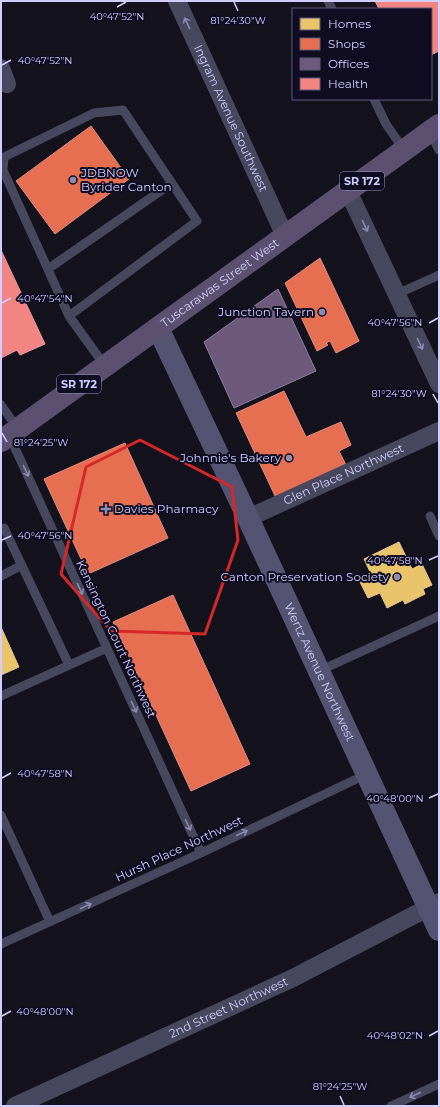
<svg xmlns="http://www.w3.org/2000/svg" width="440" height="1107" font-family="Montserrat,sans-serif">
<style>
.homes{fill:#e9c46a;stroke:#e2c797}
.shops{fill:#e76f51;stroke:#e18c85}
.offices{fill:#6d597a;stroke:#8b7ca2}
.health{fill:#f28482;stroke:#e89aa8}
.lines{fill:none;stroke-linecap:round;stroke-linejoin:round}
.service{stroke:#47475e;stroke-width:9}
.minor{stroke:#47475e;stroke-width:18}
.secondary{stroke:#545371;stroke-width:22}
.primary{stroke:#5b506f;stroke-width:22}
.oneway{stroke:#8c8aae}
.marked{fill:none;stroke:#d62828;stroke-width:3;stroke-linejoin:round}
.ticks{fill:none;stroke:#d2ceff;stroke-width:1.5}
.poi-dot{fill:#908cb0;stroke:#100d22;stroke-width:1.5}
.labels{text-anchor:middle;stroke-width:4;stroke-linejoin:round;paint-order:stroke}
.shield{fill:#100d22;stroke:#9894bd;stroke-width:1}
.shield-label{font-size:11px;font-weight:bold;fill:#d2ceff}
.street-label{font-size:12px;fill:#d2ceff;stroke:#100d22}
.poi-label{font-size:12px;fill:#d2ceff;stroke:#100d22;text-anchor:end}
.ticks-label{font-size:10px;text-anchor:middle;fill:#d2ceff;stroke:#100d22;stroke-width:4;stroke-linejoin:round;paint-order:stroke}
</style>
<rect width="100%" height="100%" fill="#14121d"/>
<path class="homes" d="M399 542 412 569 422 564 432 585 423 589 425 594 405 604 403 600 387 608 380 593 368 598 359 580 371 574 364 559Z
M1 627 19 667 1 675Z"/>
<path class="shops" d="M91 126 129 179 55 234 16 181Z
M320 258 359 341 336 353 330 341 326 343 328 345 317 351 285 283Z
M284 391 306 437 341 422 351 445 339 451 346 465 276 498 236 413Z
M125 443 168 538 88 574 44 479Z
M173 595 250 764 191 791 113 622Z"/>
<path class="offices" d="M278 289 316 371 234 408 204 342Z"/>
<path class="health" d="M375 1H439V51L431 55V9H379Z
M1 250 45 344 20 355 17 350 1 358Z"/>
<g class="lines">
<path class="service" d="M328 1 332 9
M374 99 386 124 404 150
M430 132 439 150
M48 269 172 183
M397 294 439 275
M69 316 3 170 4 157 94 113 123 110 197 221 69 316 105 366
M1 405 18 429
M9 435 201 853
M430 516 439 536
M1 530 4 528 69 665
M1 576 22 565
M319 671 439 616
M1 696 107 648
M1 815 50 922
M1 944 201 853 367 774
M391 1106 439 1084"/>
<g class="minor">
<path id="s1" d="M177 1 285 236"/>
<path d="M1 68 7 84"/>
<path d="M348 191 439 384"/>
<path id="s2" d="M248 518 439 431"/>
<path id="s3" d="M15 1106 293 978 439 902"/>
</g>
<path class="secondary" id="s4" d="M158 328 248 518 439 930"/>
<path class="primary" id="s5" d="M1 441 439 125"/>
</g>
<defs><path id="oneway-shaft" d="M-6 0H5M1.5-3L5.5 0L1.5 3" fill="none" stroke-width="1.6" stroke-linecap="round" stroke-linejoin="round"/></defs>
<g class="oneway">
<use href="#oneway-shaft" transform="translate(187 23) rotate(-115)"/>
<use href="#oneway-shaft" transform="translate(365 226) rotate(65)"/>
<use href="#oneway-shaft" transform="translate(420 344) rotate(65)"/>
<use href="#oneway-shaft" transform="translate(26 471) rotate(65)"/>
<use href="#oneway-shaft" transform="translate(80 589) rotate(65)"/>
<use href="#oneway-shaft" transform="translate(134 707) rotate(65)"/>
<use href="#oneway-shaft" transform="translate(188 825) rotate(65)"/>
<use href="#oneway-shaft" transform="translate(242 833) rotate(-25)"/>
<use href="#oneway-shaft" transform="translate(86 906) rotate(-25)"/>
<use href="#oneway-shaft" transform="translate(415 1095) rotate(155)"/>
</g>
<path class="marked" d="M140 440 232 487 238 540 205 634 111 631 61 574 86 467Z"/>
<path class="ticks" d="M234 2 238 11M117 7 126 2M2 65 11 60M2 303 11 298M429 323 438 318M433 394 438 403M2 433 7 442M2 540 11 536M429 560 438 556M2 778 11 773M429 798 438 794M2 1016 11 1011M429 1036 438 1031M340 1096 344 1105"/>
<g class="poi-dot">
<circle cx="73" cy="180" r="4"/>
<circle cx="322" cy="312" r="4"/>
<circle cx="289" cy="458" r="4"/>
<path d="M104 503h4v4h4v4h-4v4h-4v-4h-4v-4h4z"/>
<circle cx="397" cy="577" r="4"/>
</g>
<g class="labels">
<g class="shield">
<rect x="340" y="172" width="44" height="18" rx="3"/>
<rect x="57" y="375" width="44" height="18" rx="3"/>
</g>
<g class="shield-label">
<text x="362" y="185">SR 172</text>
<text x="79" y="388">SR 172</text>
</g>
<g class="street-label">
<text dy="4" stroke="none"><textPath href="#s1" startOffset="129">Ingram Avenue Southwest</textPath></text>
<text dy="4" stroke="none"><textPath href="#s5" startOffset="270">Tuscarawas Street West</textPath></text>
<text dy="4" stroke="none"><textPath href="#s2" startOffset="105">Glen Place Northwest</textPath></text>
<text transform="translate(116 639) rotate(65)" y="4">Kensington Court Northwest</text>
<text dy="4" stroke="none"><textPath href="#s4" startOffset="380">Wertz Avenue Northwest</textPath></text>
<text transform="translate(179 849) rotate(-25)" y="4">Hursh Place Northwest</text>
<text dy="4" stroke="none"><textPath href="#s3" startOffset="235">2nd Street Northwest</textPath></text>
</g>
<g class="poi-label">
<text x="81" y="177" text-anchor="start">JDBNOW<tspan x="81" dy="14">Byrider Canton</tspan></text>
<text x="314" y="316">Junction Tavern</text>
<text x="281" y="462">Johnnie's Bakery</text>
<text x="114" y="513" text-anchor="start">Davies Pharmacy</text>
<text x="389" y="581">Canton Preservation Society</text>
</g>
</g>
<g class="ticks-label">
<text x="117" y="20">40°47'52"N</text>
<text x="238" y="24">81°24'30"W</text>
<text x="45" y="64">40°47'52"N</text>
<text x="45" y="302">40°47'54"N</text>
<text x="395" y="326">40°47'56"N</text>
<text x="399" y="397">81°24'30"W</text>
<text x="41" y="446">81°24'25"W</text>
<text x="45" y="539">40°47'56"N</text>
<text x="395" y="564">40°47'58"N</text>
<text x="45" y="777">40°47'58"N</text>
<text x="395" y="802">40°48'00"N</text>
<text x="45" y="1015">40°48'00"N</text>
<text x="395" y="1039">40°48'02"N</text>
<text x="340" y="1090">81°24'25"W</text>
</g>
<rect width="440" height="1107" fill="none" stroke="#d2ceff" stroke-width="4"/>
<rect x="292" y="8" width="140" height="92" fill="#100d22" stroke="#5e5a7a"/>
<rect x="300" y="18" width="20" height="12" fill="#e9c46a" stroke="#5e5a7a"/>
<text x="328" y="28" font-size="12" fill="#d2ceff">Homes</text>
<rect x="300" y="38" width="20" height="12" fill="#e76f51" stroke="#5e5a7a"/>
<text x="328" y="48" font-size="12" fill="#d2ceff">Shops</text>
<rect x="300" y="58" width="20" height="12" fill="#6d597a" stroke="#5e5a7a"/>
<text x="328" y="68" font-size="12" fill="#d2ceff">Offices</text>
<rect x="300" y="78" width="20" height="12" fill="#f28482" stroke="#5e5a7a"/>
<text x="328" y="88" font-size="12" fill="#d2ceff">Health</text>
</svg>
